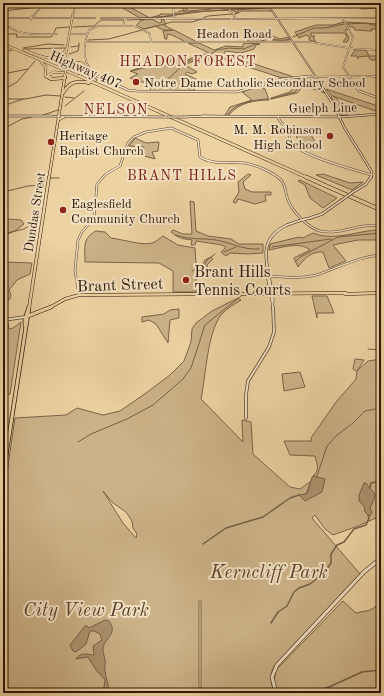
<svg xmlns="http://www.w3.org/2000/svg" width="384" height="696" font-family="'Old Standard TT',serif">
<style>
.green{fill:#ccb288;stroke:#7b6348;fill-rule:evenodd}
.water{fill:#ab916d;stroke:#775f44}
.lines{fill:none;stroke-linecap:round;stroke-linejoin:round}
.stream-far1{stroke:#775f44;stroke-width:1}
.stream{stroke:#775f44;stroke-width:1.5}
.tertiary-far3-casing{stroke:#5b442e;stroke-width:1.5}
.tertiary-far2-casing{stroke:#5b442e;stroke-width:2.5}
.tertiary-far1-casing{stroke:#5b442e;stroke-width:3.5}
.tertiary-casing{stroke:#5b442e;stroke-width:4.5}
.secondary-far2-casing{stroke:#2a1407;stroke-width:1.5}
.secondary-far1-casing{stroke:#2a1407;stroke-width:2.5}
.secondary-casing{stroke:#2a1407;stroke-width:3}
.primary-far3-casing{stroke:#2a1407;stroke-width:2}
.primary-far2-casing{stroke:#2a1407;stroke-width:3}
.primary-far1-casing{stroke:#2a1407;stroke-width:3.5}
.primary-casing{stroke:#2a1407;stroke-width:4.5}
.motorway-far2-casing{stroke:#2a1407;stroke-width:2.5}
.motorway-far1-casing{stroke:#2a1407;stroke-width:3.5}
.motorway-casing{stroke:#2a1407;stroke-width:4.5}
.tertiary-far3{stroke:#f3e2c3;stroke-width:1}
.tertiary-far2{stroke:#f3e2c3;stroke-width:1.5}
.tertiary-far1{stroke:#f3e2c3;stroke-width:2}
.tertiary{stroke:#f3e2c3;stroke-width:3}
.secondary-far2{stroke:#f3e2c3;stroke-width:1}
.secondary-far1{stroke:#f3e2c3;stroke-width:1.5}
.secondary{stroke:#f3e2c3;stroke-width:2}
.primary-far3{stroke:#edd2a2;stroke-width:1.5}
.primary-far2{stroke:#edd2a2;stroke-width:2}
.primary-far1{stroke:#edd2a2;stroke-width:2.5}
.primary{stroke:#edd2a2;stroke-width:3}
.motorway-far2{stroke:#edd2a2;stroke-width:2}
.motorway-far1{stroke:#edd2a2;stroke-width:2.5}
.motorway{stroke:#edd2a2;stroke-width:3.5}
.secondary-bridge-far1-casing{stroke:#2a1407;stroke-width:2.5;stroke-linecap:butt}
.secondary-bridge-casing{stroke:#2a1407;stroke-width:3;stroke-linecap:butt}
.primary-bridge-casing{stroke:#2a1407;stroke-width:2;stroke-linecap:butt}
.motorway-bridge-casing{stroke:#2a1407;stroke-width:2.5;stroke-linecap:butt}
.secondary-bridge-far1{stroke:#f3e2c3;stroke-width:1.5}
.secondary-bridge{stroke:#f3e2c3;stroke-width:2}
.primary-bridge{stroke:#edd2a2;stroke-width:1.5}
.motorway-bridge{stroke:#edd2a2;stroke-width:2}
.poi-dot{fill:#8f2418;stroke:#f3e2c3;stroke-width:1.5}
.labels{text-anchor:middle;stroke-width:4;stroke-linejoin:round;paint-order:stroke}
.far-street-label{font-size:13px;fill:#2a1407;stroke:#f3e2c3}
.far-poi-label{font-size:13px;fill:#2a1407;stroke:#f3e2c3;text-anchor:start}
.far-neighbourhood-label{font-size:14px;letter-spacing:1px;fill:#7a1f14;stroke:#f3e2c3}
.poi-label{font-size:16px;fill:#2a1407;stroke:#f3e2c3;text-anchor:start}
.street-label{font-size:16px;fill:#2a1407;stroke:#f3e2c3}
.near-park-label{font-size:19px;font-style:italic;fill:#5b432e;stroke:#f3e2c3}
</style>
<rect width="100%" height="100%" fill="#edd2a2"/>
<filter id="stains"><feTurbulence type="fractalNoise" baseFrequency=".005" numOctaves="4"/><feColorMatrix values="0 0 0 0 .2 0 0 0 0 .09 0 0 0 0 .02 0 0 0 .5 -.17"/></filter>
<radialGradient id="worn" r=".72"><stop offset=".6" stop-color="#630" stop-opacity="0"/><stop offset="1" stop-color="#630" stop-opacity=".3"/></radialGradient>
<path class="green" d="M122 3 150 18 160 15V14H173V16L140 18 121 7H96L94 4Z
M209 4H221L224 9 229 10 207 11 175 15V13H179V11H186H183V7H187V11L211 9 210 8Z
M263 4H267L272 11H242L235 14 236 12 230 9 255 8Z
M143 19H152L159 23 162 22 161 19H163L166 24 164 25 173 30H163L155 26 144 29 136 26 141 20H144Z
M344 22 349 29 345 30 349 38 347 42H343L347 36 344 33H311V36H315L313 37 316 42 309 40 310 37 306 35 299 38 295 32 316 25H333Z
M346 22 379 24 381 25V29H371L372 31H371L355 30 353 27H350Z
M174 30 197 42 188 43H199L214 50 226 46 243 47V44L245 43 260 44 256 45 254 49 241 53 225 51V54L241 59 234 62 216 56 206 60 198 59 185 65 197 72 192 74 187 72 185 74 198 80 195 84 194 91H150L153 80C145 84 139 82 130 78L138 74 130 71 142 67 141 66 142 65 144 67 170 60 169 58H172L173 60H188L193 57 209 53 188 43V42H183L184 41 172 35 167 34V39H165L163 31Z
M245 32H253L256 38 270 35 280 39 289 37 290 40H286V42H278L277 40H272V37L265 36 266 38 262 42H250L246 39Z
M355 50H366L369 56H381V60H371L368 56 358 57V59L357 56H351Z
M242 60 288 75 293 77 282 78 236 63Z
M296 78 304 80H316L325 93 308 87H303L297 93 271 99V98L290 92 297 83 285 79Z
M259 86 265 89 269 100C255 100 238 103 229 115H225L230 107 252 100 242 92Z
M326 89 381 107 379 110 381 113 333 96 336 98 348 115 342 116 331 97 332 96Z
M309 131 315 142 299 143 296 135H291V132Z
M135 138 146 143 159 142 158 151 152 152 155 159 141 155 144 147H141L140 153H137L139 147 129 146Z
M248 174 251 175 243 182 245 189 252 192H271V195H265L266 201 255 204 238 199 236 203 233 202 239 192 238 182Z
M323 174 350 183 363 182 352 190 316 175Z
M300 180 337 198 323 208 310 198 305 185 298 181Z
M190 201 194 202 196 231 208 236 231 239 239 244H263V253L248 254 230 253 226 256 221 252 226 247 222 245 196 241 195 245H191L192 240C183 239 178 238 171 232L173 230 183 234H192Z
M7 219 21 220 24 224 15 231 3 236V221Z
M375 230 381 231V240H358L333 245 346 261 329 268 323 252C311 251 304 259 298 267L294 258 310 250C300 241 281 248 269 250L270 244 299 237 303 238 313 233C332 241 356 232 375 230Z
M96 231 105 232 111 238C121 239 143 246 152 243 156 242 160 238 163 236L178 245 195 248 196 265H202L205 260 211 257 213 259 207 265 208 269 206 271 196 272V292H173V271L159 263 85 262C85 248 82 238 96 231Z
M3 262 32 263 30 274 17 280 9 290 11 295C10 300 8 302 3 303Z
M312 296H327L334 313H317V318Z
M238 298 241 300C235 304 226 309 221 315 207 334 206 375 201 399L243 442 242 420 251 422 253 454 290 487 300 489 311 481 306 494 299 495 303 498 311 490 315 476H313C320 470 317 464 315 456L290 455 284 441H312L311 438 336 402 356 379 357 372 353 369 355 359 364 360 357 371 368 361 381 359V505L376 518 358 526 333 535 325 529 315 515 312 518 360 574 274 666C269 676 271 683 274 693H201V601H199V693H3V500L15 418 66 415 77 408 103 415 120 411 146 393 170 375 184 361 191 342 192 329 196 323 212 311ZM103 491 113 503 126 512 132 521 133 528 137 534 136 538 123 523Z
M179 309V318L170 320 168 343 156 324 149 320 142 322V317L164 314 170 310Z
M21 322 10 394 3 397V323H8L9 329 13 328Z
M300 372 305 387 284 391 282 374Z
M343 601 356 613C367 610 370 613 380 602L381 604V693H278L274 682 276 670Z"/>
<path class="water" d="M313 476 325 479 322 492 305 501 299 495 306 494C311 489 309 481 313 476Z
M364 483H366C375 495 378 492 370 508L372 512 370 516 365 512 364 506 359 501V495Z
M105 620 109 621C119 634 103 639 103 649 103 652 104 656 105 659 106 663 104 667 105 671 106 679 109 685 109 693H103L105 680 96 670 88 657 76 659C81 651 88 655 94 655L93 646 102 640 100 634 94 631H90L86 644 76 652 73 651 70 645 85 626H87L89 628Z"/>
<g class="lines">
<path class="stream-far1" d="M271 6 283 3
M41 7 53 3
M161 8 173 7
M361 9 380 8
M232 10 267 8 263 6H268
M3 11 39 7
M235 14 238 13V10
M175 15 190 12 228 10
M155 18 173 15
M203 18 208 16 232 14
M127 20 152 19
M348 24 366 23 381 27
M73 27 94 26 101 20H124
M145 29 172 22H192L202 19
M54 33 56 28 69 27
M3 34H17L16 37H51L53 35
M293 37 314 28H325L344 24
M88 40 109 39 142 30
M259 42C271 36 279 43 289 39
M71 47 79 46V43
M23 48 48 44 64 45
M24 49 65 48
M3 52 12 50
M69 54 78 51 79 46
M46 57 62 55
M132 71 170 61 189 60
M3 74 28 69
M165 82 182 66 191 60 208 56 217 50 229 48 244 49 258 43
M3 90 17 82 35 61
M65 97 74 98
M3 99H25L46 95 60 96
M271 99 295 92 303 83 317 81
M3 106 23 99
M65 106 84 91
M228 114C236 102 254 100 268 99
M43 115 58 110
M3 129 22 119 32 117
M51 178H59
M3 192 28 186 45 185
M3 234 24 229 39 219
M176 235C189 240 203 238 216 240 232 243 243 250 259 249
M272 247 331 239
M224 252 236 247
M295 262 300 257 338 237 381 233
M192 271 204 266 207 260 215 254
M368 349 381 350
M78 442 91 434 127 419 153 405 183 379 191 368 205 325 241 296
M317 476 327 446 337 435 353 423 365 411 381 408"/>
<path class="stream" d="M370 488 371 483 376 482
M203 544 226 528 263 517 290 498 299 495
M271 623 278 612 287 606 294 592 299 588 310 584 324 573 331 563V554L337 545 344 542 354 529 366 525 369 518 368 515
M310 693 329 687 362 672 381 670"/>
<g class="tertiary-far3-casing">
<path id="tertiary-far3" d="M146 3H226
M173 3 174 19
M225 3 236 19
M375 3 381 8
M74 4 112 3
M3 13 5 15 3 21
M32 16 31 19 40 8 36 3
M342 18 353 37 343 67 350 77
M3 22C16 37 39 34 57 34
M123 26 125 18
M69 34H87
M85 42H310L356 49 381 50
M99 77C82 67 82 47 89 30L98 26H131L138 27 150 34 151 42
M300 77 371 76 378 77"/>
</g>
<g class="tertiary-far2-casing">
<path id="tertiary-far2" d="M97 76 128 90 137 91 237 92 282 79 311 76
M349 76 359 91 381 99
M373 76 381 78
M278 116C279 123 285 125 288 131 290 135 289 139 292 143 301 156 355 170 372 175
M270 276C285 277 301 279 316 275 339 268 356 257 381 255
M271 294 273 308
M273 294V302
M79 295 75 271 78 240 82 232 94 218 97 184 106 174 120 166 128 143 134 137 146 132 171 128 198 140 200 157C214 166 229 161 245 163 256 165 273 172 281 180 286 185 285 193 288 200 292 211 308 228 320 231 340 236 360 222 381 226"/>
</g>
<g class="tertiary-far1-casing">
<path id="tertiary-far1" d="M3 320 25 317
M246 418V395L248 381 269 347 274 332 273 307"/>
</g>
<g class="tertiary-casing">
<path id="tertiary" d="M276 693 272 677 277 665 364 572 375 563 381 561"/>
</g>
<g class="secondary-far2-casing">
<path id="secondary-far2" d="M267 3 316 77
M3 18H95
M101 18 232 19
M231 19 381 18"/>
</g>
<g class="secondary-far1-casing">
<path id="secondary-far1" d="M315 76 335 107 344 127 372 172 371 178
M3 116H52
M51 116 166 117
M204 116 340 117 381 114
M184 117 205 116"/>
</g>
<g class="secondary-casing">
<path id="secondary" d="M353 192 366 184 371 177
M310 218 322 214 346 197
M268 278 270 293
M272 288 281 293
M272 293C268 265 255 240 287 225 295 222 303 219 311 218"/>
</g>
<g class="primary-far3-casing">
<path id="primary-far3" d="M74 3V13
M64 66 73 13
M64 77 65 74"/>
</g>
<g class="primary-far2-casing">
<path id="primary-far2" d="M60 119 64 117
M49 178 65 76"/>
</g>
<g class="primary-far1-casing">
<path id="primary-far1" d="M345 294 381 293
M29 308 49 177
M49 308 65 299 79 295 346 293"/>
</g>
<g class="primary-casing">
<path id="primary" d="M28 316 51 307
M25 326V319L29 307
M3 475 29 307"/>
</g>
<g class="motorway-far2-casing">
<path id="motorway-far2" d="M3 44 81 77
M24 50C37 55 48 61 62 56L67 48
M65 61 82 63 84 65V73L91 77
M41 62 46 67 45 75 47 77
M58 65 70 68 79 67 81 64 71 63 67 66
M50 77 48 75 54 72 66 73"/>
</g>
<g class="motorway-far1-casing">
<path id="motorway-far1" d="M46 76 51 79 65 78
M49 76 51 78
M79 76 308 178
M89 76 95 80
M63 93C69 82 77 80 89 83"/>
</g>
<g class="motorway-casing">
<path id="motorway" d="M306 177 381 210"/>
</g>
<use href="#tertiary-far3" class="tertiary-far3"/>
<use href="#tertiary-far2" class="tertiary-far2"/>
<use href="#tertiary-far1" class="tertiary-far1"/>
<use href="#tertiary" class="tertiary"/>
<use href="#secondary-far2" class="secondary-far2"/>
<use href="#secondary-far1" class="secondary-far1"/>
<use href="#secondary" class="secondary"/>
<use href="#primary-far3" class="primary-far3"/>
<use href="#primary-far2" class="primary-far2"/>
<use href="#primary-far1" class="primary-far1"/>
<use href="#primary" class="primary"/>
<use href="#motorway-far2" class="motorway-far2"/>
<use href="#motorway-far1" class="motorway-far1"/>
<use href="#motorway" class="motorway"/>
<g class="secondary-bridge-far1-casing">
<path id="secondary-bridge-far1" d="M166 117H184"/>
</g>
<g class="secondary-bridge-casing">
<path id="secondary-bridge" d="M346 197 353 192"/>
</g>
<g class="primary-bridge-casing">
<path id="primary-bridge" d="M65 74 66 66"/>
</g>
<g class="motorway-bridge-casing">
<path id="motorway-bridge" d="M65 68 67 66"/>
</g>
<use href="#secondary-bridge-far1" class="secondary-bridge-far1"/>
<use href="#secondary-bridge" class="secondary-bridge"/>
<use href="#primary-bridge" class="primary-bridge"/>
<use href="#motorway-bridge" class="motorway-bridge"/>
</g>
<g class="poi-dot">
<circle cx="136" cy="82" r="4"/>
<circle cx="330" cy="136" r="4"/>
<circle cx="51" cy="142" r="4"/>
<circle cx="63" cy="210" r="4"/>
<circle cx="186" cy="280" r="4"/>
</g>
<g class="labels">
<g class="far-street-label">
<text x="234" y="38">Headon Road</text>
<text transform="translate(86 69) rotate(23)" y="5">Highway 407</text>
<text transform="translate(323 107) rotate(-1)" y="5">Guelph Line</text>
<text transform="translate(34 212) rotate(-81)" y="5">Dundas Street</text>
</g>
<g class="far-poi-label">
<text x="144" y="87">Notre Dame Catholic Secondary School</text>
<text x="322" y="134" text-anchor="end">M. M. Robinson<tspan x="322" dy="15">High School</tspan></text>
<text x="59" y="140">Heritage<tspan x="59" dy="15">Baptist Church</tspan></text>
<text x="71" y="208">Eaglesfield<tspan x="71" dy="15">Community Church</tspan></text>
</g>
<g class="far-neighbourhood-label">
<text x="188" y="66">HEADON FOREST</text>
<text x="116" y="114">NELSON</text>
<text x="182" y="180">BRANT HILLS</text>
</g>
<g class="poi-label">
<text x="194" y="277">Brant Hills<tspan x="194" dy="18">Tennis Courts</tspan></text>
</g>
<g class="street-label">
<text transform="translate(120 284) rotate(-2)" y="6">Brant Street</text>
</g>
<g class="near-park-label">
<text x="269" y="578">Kerncliff Park</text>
<text x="86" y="616">City View Park</text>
</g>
</g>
<rect width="384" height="696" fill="none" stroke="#edd2a2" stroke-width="16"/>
<rect x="4" y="4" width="376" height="688" fill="none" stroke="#2a1407" stroke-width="2"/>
<rect x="8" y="8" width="368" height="680" fill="none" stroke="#2a1407"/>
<rect width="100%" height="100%" filter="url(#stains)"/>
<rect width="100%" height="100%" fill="url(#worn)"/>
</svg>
